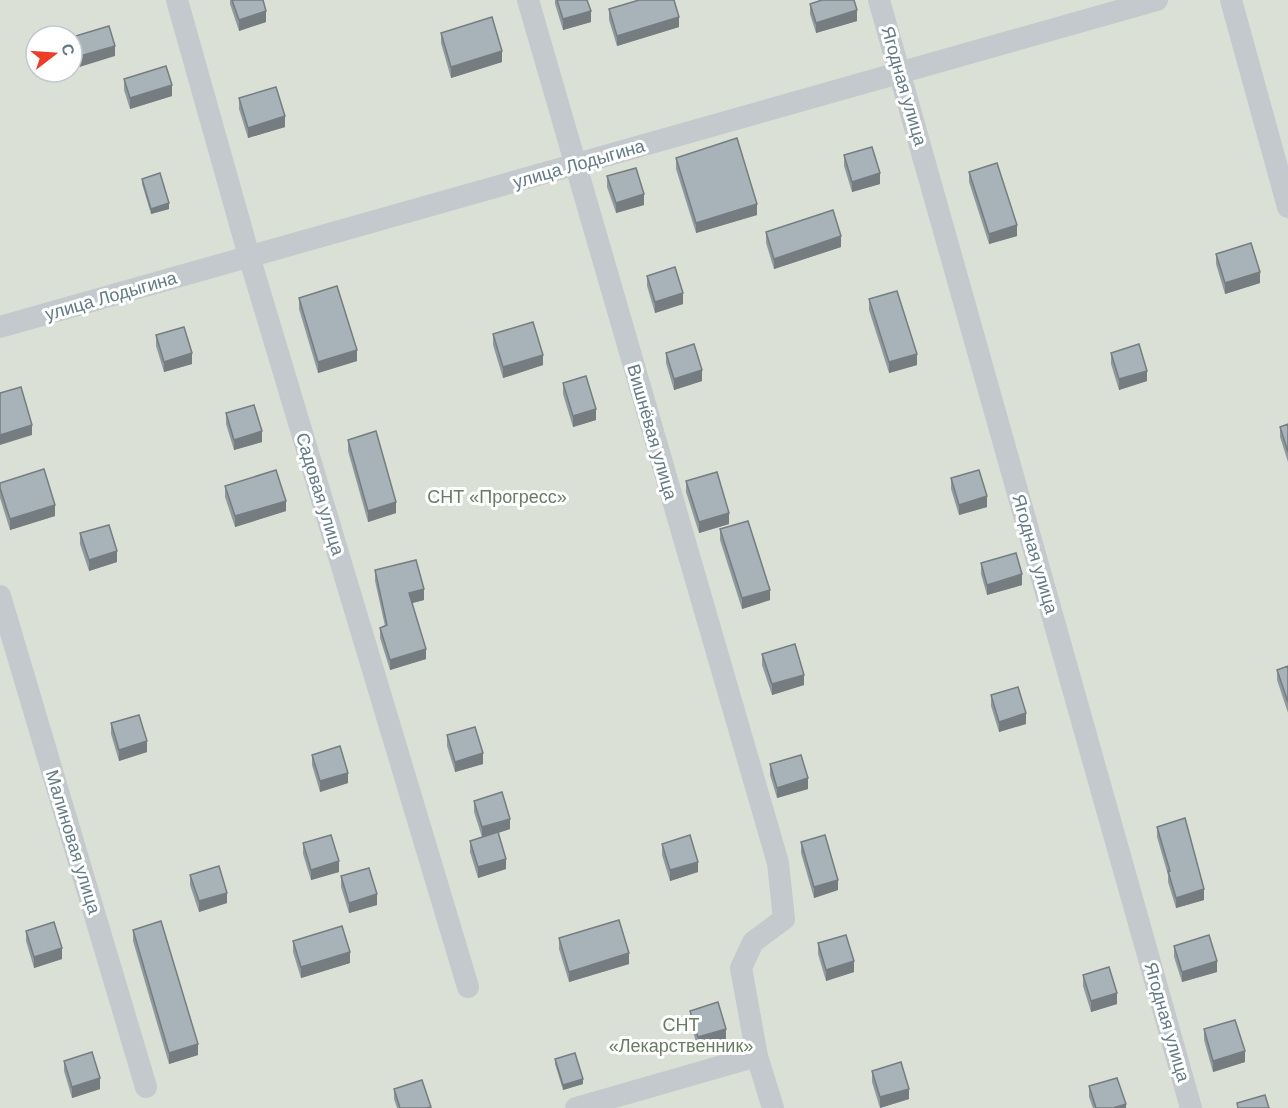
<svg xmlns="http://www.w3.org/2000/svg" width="1288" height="1108" font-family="Arial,sans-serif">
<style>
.green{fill:#dbe0d7;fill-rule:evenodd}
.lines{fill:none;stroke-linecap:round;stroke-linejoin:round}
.minor{stroke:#c3c9cc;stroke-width:22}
.wall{fill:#909a9e}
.shaded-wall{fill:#757d81}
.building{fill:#a7b3b8;stroke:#757d81;stroke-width:1.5}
.labels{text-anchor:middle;stroke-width:6;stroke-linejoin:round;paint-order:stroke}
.street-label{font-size:18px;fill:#647a84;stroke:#fff}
.park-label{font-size:18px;fill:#6a7b63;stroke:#fff}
</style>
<rect width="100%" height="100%" fill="#fafaf8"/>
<path class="green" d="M0 0H1288V1108H0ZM36 36H72V72H36Z"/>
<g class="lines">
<path class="minor" d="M177 0 249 256 468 987
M528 0 778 863 784 919 753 942 741 968 757 1056 773 1108
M879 0 1191 1108
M1231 0 1288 207
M0 327 1157 0
M0 596 146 1087
M576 1108 757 1056"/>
</g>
<path class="wall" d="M230 0H263L266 22 239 31 230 4Z
M555 0H587L591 22 563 30 555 4Z
M810 4 857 21 816 33 810 14Z
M609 9 679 27 617 46 609 20Z
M441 33 502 62 451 78 441 43Z
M124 79 172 96 130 109 124 90Z
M239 98 285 127 248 138 239 109Z
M844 155 880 184 852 192 844 166Z
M676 158 757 215 696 233 676 169Z
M969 172 1017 236 989 244 969 182Z
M607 176 644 205 616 213 607 187Z
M142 179 169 209 151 214 142 184Z
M766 232 841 247 774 269 766 243Z
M1216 254 1260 283 1225 294 1216 264Z
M647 276 683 304 655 313 647 286Z
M299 298 357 361 318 373 299 309Z
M869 299 917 365 889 373 869 310Z
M493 334 543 365 503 378 493 345Z
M156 335 192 364 164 372 156 346Z
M666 353 702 381 674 390 666 363Z
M1111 353 1147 381 1119 390 1111 364Z
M563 383 596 420 573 427 563 394Z
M226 413 262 442 234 450 226 424Z
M1288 424V462L1280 437V427Z
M348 440 396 513 368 522 348 451Z
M951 478 987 507 959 515 951 489Z
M686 481 729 524 699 533 686 492Z
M0 483 55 516 10 530 0 498Z
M225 486 286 511 235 527 225 497Z
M720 529 770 600 742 609 720 540Z
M80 533 117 562 89 571 80 544Z
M981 563 1022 585 987 595 981 574Z
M375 570 424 600 412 603 426 659 390 670 380 638V628L385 626 375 581Z
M762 654 804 685 772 695 762 665Z
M1288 666V713L1277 680V670Z
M991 695 1026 724 999 732 991 706Z
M111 723 147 752 119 761 111 734Z
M447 735 483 764 455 772 447 746Z
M312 755 348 783 320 792 312 765Z
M770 764 808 789 777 798 770 775Z
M474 801 510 829 498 833 506 869 478 878 470 852V841L482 837 474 812Z
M1157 827 1204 900 1176 908 1168 882V875L1157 837Z
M801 842 838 890 814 898 801 853Z
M303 843 339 872 311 880 303 854Z
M662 844 698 872 670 881 662 855Z
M190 875 227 903 199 912 190 885Z
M341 876 377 905 349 913 341 887Z
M133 930 198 1055 169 1064 133 941Z
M26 931 62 959 34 968 26 941Z
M559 938 629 964 569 982 559 949Z
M293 941 350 963 301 978 293 952Z
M818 943 854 972 826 981 818 954Z
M1174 946 1217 972 1182 982 1174 957Z
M1083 975 1117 1004 1091 1012 1083 986Z
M690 1011 726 1039 698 1048 690 1022Z
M1204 1029 1245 1062 1213 1072 1204 1040Z
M555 1059 583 1084 563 1090 555 1064Z
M64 1061 100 1089 72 1098 64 1071Z
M872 1071 909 1099 880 1108 872 1082Z
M1089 1086 1126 1108H1093L1089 1097Z
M394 1089 431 1108H397L394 1099Z"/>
<path class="shaded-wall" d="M857 10V21L816 33V23Z
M266 11V22L239 31V20Z
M591 11V22L563 30V19Z
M679 17V27L617 46V36Z
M115 46V56L73 69V58Z
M502 51V62L451 78V67Z
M172 85V96L130 109V98Z
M285 116V127L248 138V128Z
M880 173V184L852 192V182Z
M644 194V205L616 213V203Z
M169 203V209L151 214V209Z
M757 204V215L696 233V223Z
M1017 225V236L989 244V234Z
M841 236V247L774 269V259Z
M1260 272V283L1225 294V283Z
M683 293V304L655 313V302Z
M357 350V361L318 373V362Z
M192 353V364L164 372V362Z
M917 354V365L889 373V362Z
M543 355V365L503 378V367Z
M702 370V381L674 390V379Z
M1147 371V381L1119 390V379Z
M596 409V420L573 427V416Z
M32 425V435L0 445V435Z
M262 431V442L234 450V440Z
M987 496V507L959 515V505Z
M286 501V511L235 527V516Z
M396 502V513L368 522V511Z
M55 505V516L10 530V519Z
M729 513V524L699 533V522Z
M117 551V562L89 571V560Z
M1022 574V585L987 595V585Z
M424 589V600L409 604V593Z
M770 590V600L742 609V598Z
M426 649V659L390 670V660Z
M804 675V685L772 695V684Z
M1026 713V724L999 732V722Z
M147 741V752L119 761V750Z
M483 753V764L455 772V762Z
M348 773V783L320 792V781Z
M808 778V789L777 798V788Z
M510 819V829L482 838V827Z
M506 859V869L478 878V867Z
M339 861V872L311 880V870Z
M698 862V872L670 881V870Z
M838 880V890L814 898V887Z
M1204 889V900L1176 908V898Z
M227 893V903L199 912V901Z
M377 894V905L349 913V903Z
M62 948V959L34 968V957Z
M350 952V963L301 978V967Z
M629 953V964L569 982V972Z
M854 961V972L826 981V970Z
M1217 961V972L1182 982V972Z
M1117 993V1004L1091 1012V1001Z
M726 1029V1039L698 1048V1037Z
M198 1044V1055L169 1064V1053Z
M1245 1051V1062L1213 1072V1061Z
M100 1078V1089L72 1098V1087Z
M583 1079V1084L563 1090V1085Z
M909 1089V1099L880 1108V1097Z
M1126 1104V1108H1113Z"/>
<path class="building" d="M232 0H263L266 11 239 20Z
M557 0H587L591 11 563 19Z
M639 0H674L679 17 617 36 609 9Z
M822 0H854L857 10 816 23 810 4Z
M492 17 502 51 451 67 441 33Z
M109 26 115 46 73 58 72 54V37Z
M166 66 172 85 130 98 124 79Z
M276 87 285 116 248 128 239 98Z
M737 138 757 204 696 223 676 158Z
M872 147 880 173 852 182 844 155Z
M997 163 1017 225 989 234 969 172Z
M636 168 644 194 616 203 607 176Z
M160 173 169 203 151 209 142 179Z
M833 210 841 236 774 259 766 232Z
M1251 243 1260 272 1225 283 1216 254Z
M675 267 683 293 655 302 647 276Z
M337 286 357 350 318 362 299 298Z
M897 291 917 354 889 362 869 299Z
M533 322 543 355 503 367 493 334Z
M184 327 192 353 164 362 156 335Z
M694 344 702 370 674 379 666 353Z
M1139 344 1147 371 1119 379 1111 353Z
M586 376 596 409 573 416 563 383Z
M21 387 32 425 0 435V393Z
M254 405 262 431 234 440 226 413Z
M1288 424V452L1280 427Z
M376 431 396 502 368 511 348 440Z
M44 469 55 505 10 519 0 488V483Z
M276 470 286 501 235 516 225 486Z
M979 470 987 496 959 505 951 478Z
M717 472 729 513 699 522 686 481Z
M748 521 770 590 742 598 720 529Z
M109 525 117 551 89 560 80 533Z
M1016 553 1022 574 987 585 981 563Z
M416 560 424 589 409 593 426 649 390 660 380 628 387 625 375 570Z
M795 644 804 675 772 684 762 654Z
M1288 666V702L1277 670Z
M1018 687 1026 713 999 722 991 695Z
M139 715 147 741 119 750 111 723Z
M475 727 483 753 455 762 447 735Z
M340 746 348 773 320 781 312 755Z
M801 755 808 778 777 788 770 764Z
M502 792 510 819 482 827 474 801Z
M1185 818 1204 889 1176 898 1168 871H1170L1157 827Z
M498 832 506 859 478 867 470 841Z
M331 835 339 861 311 870 303 843Z
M690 835 698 862 670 870 662 844Z
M825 835 838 880 814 887 801 842Z
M219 866 227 893 199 901 190 875Z
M369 868 377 894 349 903 341 876Z
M619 920 629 953 569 972 559 938Z
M161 921 198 1044 169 1053 133 930Z
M54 922 62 948 34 957 26 931Z
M342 926 350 952 301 967 293 941Z
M846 935 854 961 826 970 818 943Z
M1209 935 1217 961 1182 972 1174 946Z
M1109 967 1117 993 1091 1001 1083 975Z
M718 1002 726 1029 698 1037 690 1011Z
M1235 1020 1245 1051 1213 1061 1204 1029Z
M92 1052 100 1078 72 1087 64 1061Z
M575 1053 583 1079 563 1085 555 1059Z
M901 1062 909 1089 880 1097 872 1071Z
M1117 1078 1126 1104 1113 1108H1096L1089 1086Z
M422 1080 431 1107 426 1108H400L394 1089Z
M1265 1095 1269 1108H1238L1237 1103Z"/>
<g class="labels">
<g class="street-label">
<text transform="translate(904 86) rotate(74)" y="6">Ягодная улица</text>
<text transform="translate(579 164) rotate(-16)" y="6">улица Лодыгина</text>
<text transform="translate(111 296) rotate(-16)" y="6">улица Лодыгина</text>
<text transform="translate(652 432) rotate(74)" y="6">Вишнёвая улица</text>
<text transform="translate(320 494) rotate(73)" y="6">Садовая улица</text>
<text transform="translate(1035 554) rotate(74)" y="6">Ягодная улица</text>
<text transform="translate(73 842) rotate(73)" y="6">Малиновая улица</text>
<text transform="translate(1167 1022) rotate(74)" y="6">Ягодная улица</text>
</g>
<g class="park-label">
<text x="497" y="503">СНТ «Прогресс»</text>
<text x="681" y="1031">СНТ<tspan x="681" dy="21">«Лекарственник»</tspan></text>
</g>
</g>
<g transform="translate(54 54) rotate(73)"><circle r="28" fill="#ffffff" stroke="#c1cace" stroke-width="1.5"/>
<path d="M0-4.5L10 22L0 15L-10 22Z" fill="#eb3d27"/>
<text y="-9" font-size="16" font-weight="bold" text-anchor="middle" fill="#647a84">С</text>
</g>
</svg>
